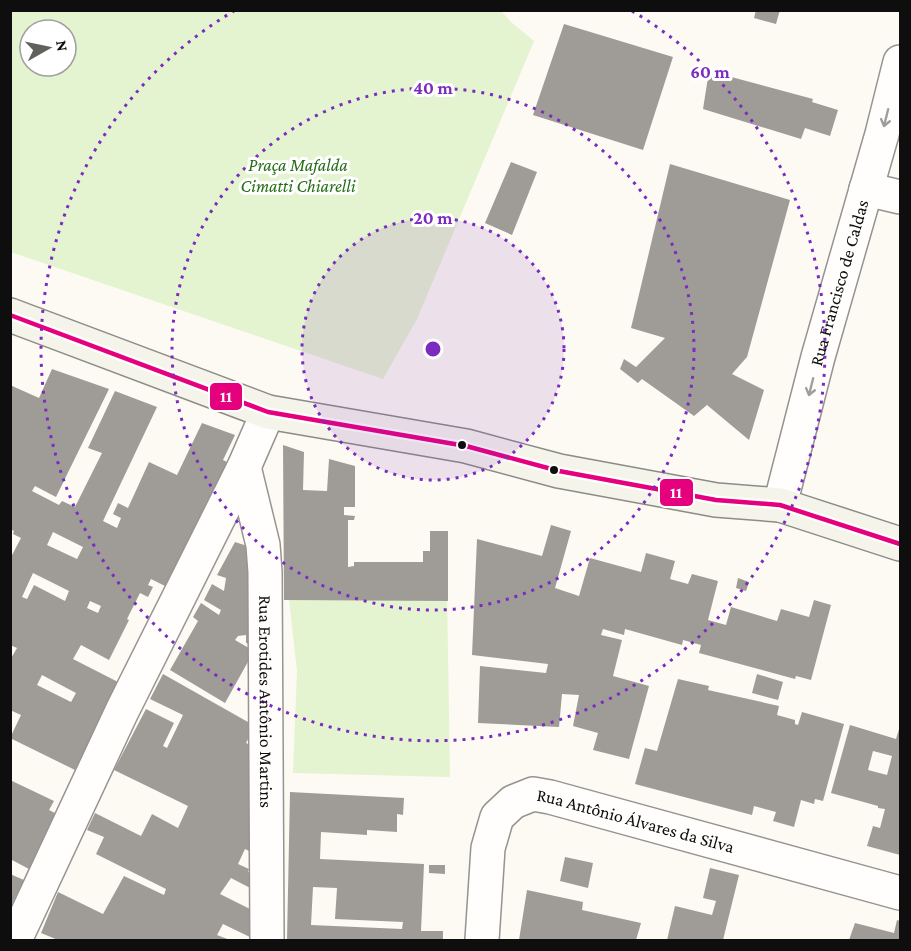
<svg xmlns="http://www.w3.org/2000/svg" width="911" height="951" font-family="'Crimson Pro',serif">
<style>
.green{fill:#e4f3d0;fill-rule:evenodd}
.building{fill:#9f9c98;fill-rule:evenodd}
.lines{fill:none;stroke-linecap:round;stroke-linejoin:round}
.street-casing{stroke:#959491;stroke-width:36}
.secondary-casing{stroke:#8c8b87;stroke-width:36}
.street{stroke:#fffefd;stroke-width:33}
.secondary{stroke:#f5f4ea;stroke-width:33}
.bus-1-casing{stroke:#fff;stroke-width:9}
.bus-1{stroke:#e5007d;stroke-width:4.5}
.oneway{stroke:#9f9e9d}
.ring{fill:none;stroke:#7b2cbf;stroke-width:3;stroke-dasharray:3 6}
.bus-dot{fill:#0e0e0e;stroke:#fff;stroke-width:2}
.labels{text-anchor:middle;stroke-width:6;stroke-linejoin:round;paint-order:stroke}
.park-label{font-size:18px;font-style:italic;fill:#256d17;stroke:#fff}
.street-label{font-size:18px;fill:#0e0e0e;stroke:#fff}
.centre{fill:#7b2cbf;stroke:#fff;stroke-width:3}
.ring-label{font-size:18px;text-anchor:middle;font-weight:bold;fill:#7b2cbf;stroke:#fff;stroke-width:6;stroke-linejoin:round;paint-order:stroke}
.line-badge{stroke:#fff;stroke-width:2}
.badge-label{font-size:16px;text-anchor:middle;font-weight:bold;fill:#fff}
</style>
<rect width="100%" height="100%" fill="#fcfaf2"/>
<path class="green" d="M11 10 501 11 511 22 534 41 417 319 383 379 11 252ZM30 30H66V66H30Z
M288 590 447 594 450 777 293 773 297 671Z"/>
<path class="building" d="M756 10H780L776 24 754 18Z
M564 24 673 57 643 150 533 115Z
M709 71 813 99 812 102 838 110 830 136 805 128 801 139 703 109Z
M511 162 537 172 512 235 485 223Z
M670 164 790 200 747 357 732 374 764 390 749 440 707 405 694 416 642 379 638 383 620 369 624 359 636 367 665 338 631 328Z
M52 369 109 389 56 497 35 486 32 491 59 505 62 501 75 507 102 453 88 448 115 391 157 407 103 521 117 528 121 518 113 514 118 503 128 508 149 462 177 475 202 423 235 435 223 460 231 464 169 588 151 579 148 585 153 587 148 597 140 593 127 619 129 620 109 660 81 645 73 659 120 683 75 770 10 738 21 715 10 710V660L17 648 10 645V559L21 538 13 534 14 531 10 529V385L39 398ZM53 532 83 547 77 559 47 545ZM33 573 69 591 65 601 34 585 27 599 22 597ZM90 601 101 606 98 613 87 608ZM42 675 76 693 71 702 37 685Z
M283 445 304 452 303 490 327 491 329 459 355 466V507H344V515L355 516 354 520H348V567L354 566V562H423V551H430V531H448V601L284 600Z
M551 525 571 531 555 588 579 596 590 558 641 572 646 553 675 561 670 579 688 584 692 574 718 581 708 620 726 625 731 607 777 621 781 609 809 617 814 600 831 605 811 680 796 676 795 679 699 653 701 645 683 640 682 645 625 629 624 635 603 629 601 635 622 640 613 676 649 686 629 759 593 750 598 733 573 726 579 695 562 694 559 727 478 723 480 666 546 673 548 664 472 655 477 539 542 556Z
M235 542 257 549 256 645 246 643V635L238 636 235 640 254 651 225 703 170 670 198 621 193 617 201 603 219 615 221 610 204 600 212 584 224 591 226 578 217 575Z
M738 578 749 582 746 591 736 588Z
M163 674 255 726 246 743 254 747 248 757 255 761 254 840 249 851 245 849 238 864 249 869 248 872 254 875V890L231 878 220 894 254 911V939L223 924 217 935 230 940H58L41 933 58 892 103 914 124 876 164 895 166 889 96 854 104 837 87 830 95 813 141 836 152 814 178 828 188 806 114 770 146 709 174 723 163 746 167 748 183 715 150 699Z
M757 674 783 682 778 700 752 693Z
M678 679 709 686 708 690 779 706 777 715 795 720V724L798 725 802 712 844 724 823 801 815 799 814 804 801 800 794 827 773 821 776 812 754 806 752 815 635 784 645 748 657 751Z
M850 725 896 739 900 726V855L867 846 873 826 880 828 885 809 878 808V806L831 793ZM873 751 892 756 887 775 868 770Z
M10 780 54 801 49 810 55 813 29 869 10 859Z
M290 792 404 798 403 815 397 814V832L367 830V835L321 832 320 859 424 864 421 931H443V940H287ZM313 887 337 888 335 919 403 922 402 929 311 925Z
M565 857 593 863 588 888 560 881Z
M429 865H445V874L429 873Z
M710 868 739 875 723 940H667L675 906 712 915 716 901 703 898Z
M10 874 24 880 10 908Z
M527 890 583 902 582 910 641 923 636 940H519Z
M897 920 900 921V940H849L855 923 894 933Z"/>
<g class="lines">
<g class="street-casing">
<g id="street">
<path d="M866 189 900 197"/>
<path id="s1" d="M244 467 263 545 265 572 267 940"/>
<path id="s2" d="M780 505 818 357 882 134 900 62"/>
<path d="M15 940 122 711 244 467 268 412"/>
<path id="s3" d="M482 940 488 848 497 817 513 802 533 794 550 797 900 893"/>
</g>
</g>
<g class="secondary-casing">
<path id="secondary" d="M10 315 268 412 466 446 559 471 716 500 780 505 900 544"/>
</g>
<use href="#street" class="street"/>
<use href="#secondary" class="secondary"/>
<g class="bus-1-casing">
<path id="bus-1" d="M10 315 268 412 466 446 559 471 716 500 780 505 900 544"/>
</g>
<use href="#bus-1" class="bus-1"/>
</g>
<defs><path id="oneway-shaft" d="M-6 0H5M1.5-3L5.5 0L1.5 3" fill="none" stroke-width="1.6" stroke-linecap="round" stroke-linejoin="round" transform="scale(1.5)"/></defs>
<g class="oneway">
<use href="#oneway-shaft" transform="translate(886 118) rotate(104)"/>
<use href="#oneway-shaft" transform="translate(811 387) rotate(104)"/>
</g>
<circle cx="433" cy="349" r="131" fill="#7b2cbf" fill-opacity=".12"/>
<g class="ring">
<circle cx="433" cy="349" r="131"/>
<circle cx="433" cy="349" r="261"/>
<path d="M632 11A392 392 0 1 1 234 11"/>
</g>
<g class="bus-dot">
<circle cx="462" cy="445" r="5"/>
<circle cx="554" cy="470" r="5"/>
</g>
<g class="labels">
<g class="park-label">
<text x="298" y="171">Praça Mafalda<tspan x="298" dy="21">Cimatti Chiarelli</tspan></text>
</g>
<g class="street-label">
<text dy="6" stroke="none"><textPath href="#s2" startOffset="230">Rua Francisco de Caldas</textPath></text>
<text dy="6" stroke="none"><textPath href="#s1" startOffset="237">Rua Erotides Antônio Martins</textPath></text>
<text dy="6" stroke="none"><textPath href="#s3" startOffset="274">Rua Antônio Álvares da Silva</textPath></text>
</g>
</g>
<circle cx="433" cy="349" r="9" class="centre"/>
<g class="ring-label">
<text x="710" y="78">60 m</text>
<text x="433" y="94">40 m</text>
<text x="433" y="224">20 m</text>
</g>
<g class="line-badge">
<rect x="209" y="382" width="34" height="29" rx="6" fill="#e5007d"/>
<rect x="659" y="478" width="35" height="29" rx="6" fill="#e5007d"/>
</g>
<g class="badge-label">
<text x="226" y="402">11</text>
<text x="676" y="498">11</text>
</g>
<rect width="911" height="951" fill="none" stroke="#0e0e0e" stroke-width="24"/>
<g transform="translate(48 48) rotate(81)"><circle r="28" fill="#ffffff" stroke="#9f9f9f" stroke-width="1.5"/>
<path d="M0-4.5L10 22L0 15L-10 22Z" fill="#61615e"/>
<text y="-9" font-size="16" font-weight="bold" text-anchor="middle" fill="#0e0e0e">N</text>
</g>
</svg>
